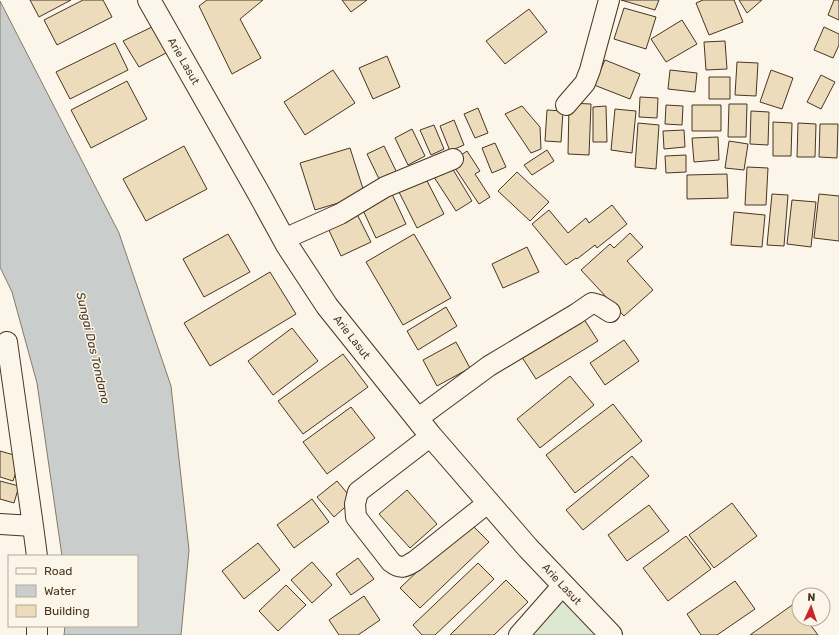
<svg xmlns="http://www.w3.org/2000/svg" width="839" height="635" font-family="Rubik,sans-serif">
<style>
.green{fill:#dce7d0;stroke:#887966}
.water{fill:#c9cecd;stroke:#887966}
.building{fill:#ecdcbc;stroke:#4a3520}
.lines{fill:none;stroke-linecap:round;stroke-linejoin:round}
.street-casing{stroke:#4a3520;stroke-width:22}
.secondary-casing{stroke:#4a3520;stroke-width:24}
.street{stroke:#fbf6e9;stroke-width:20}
.secondary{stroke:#fbf6e9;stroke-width:22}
.labels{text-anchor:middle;stroke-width:3;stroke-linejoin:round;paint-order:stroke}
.street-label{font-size:11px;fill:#4a3520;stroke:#fbf6e9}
.water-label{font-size:12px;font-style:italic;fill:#4a3520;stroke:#fbf6e9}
</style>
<rect width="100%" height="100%" fill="#fbf6e9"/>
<path class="green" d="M563 592 600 635H529Z"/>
<path class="water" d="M0 1 119 233 171 386 189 550 181 635H64L65 626H137V556H62L37 383 12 292 0 267Z"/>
<path class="building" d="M30 0H71L39 17Z
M83 0H103L112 17 57 45 44 20Z
M207 0H263L240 19 261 58 232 74 199 6Z
M342 0H367L351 12Z
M621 0H659L655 10Z
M703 0H734L743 22 709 35 696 3Z
M739 0H762L747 13Z
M834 0H839V20L828 15Z
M624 8 656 17 646 49 614 39Z
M529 9 547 32 505 64 486 41Z
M682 20 697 44 666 62 651 39Z
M156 25 168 52 139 67 123 41Z
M824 27 839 34V45L833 58 814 50Z
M725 41 727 69 706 70 704 42Z
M115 43 128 70 70 99 56 72Z
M387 56 400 87 373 99 359 68Z
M605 60 640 74 630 99 594 85Z
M737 62 758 63 756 96 735 95Z
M333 70 355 103 305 135 284 102Z
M670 70 697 73 695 92 668 89Z
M771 70 793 78 782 109 760 102Z
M821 75 835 82 821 109 807 102Z
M709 77H730V99H709Z
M127 81 147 119 91 148 71 110Z
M640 97 658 98 657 118 639 117Z
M569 103 591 104 589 155 568 154Z
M729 104H747L746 137H728Z
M666 105 683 106 682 125 665 124Z
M692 105H721V131H692Z
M522 106 540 127 541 149 531 153 505 114Z
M606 106 607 142H593V107Z
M478 108 488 133 475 138 464 114Z
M615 109 636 111 632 153 611 150Z
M547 110 563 111 561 142 545 141Z
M751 111 769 112 768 145 750 144Z
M454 120 464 145 450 151 440 126Z
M773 122 792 123 791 156H773Z
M638 123 659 125 656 169 635 167Z
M798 123 816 124 815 157H797Z
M820 124H838L837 158 819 157Z
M434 125 444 149 431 155 420 130Z
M412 129 425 156 408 165 395 138Z
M684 130 685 147 664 149 663 131Z
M718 137 719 160 694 162 692 138Z
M729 141 748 144 744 170 725 168Z
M495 143 506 167 492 173 482 148Z
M184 146 207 189 146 221 123 179Z
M384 146 397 173 380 181 367 154Z
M350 148 365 195 315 210 300 163Z
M547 150 554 161 532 175 524 165Z
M467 151 480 171 475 174 490 197 479 204 451 162Z
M686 155V172L666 173 665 156Z
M449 163 472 201 456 211 432 174Z
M747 167 768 168 766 205H745Z
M517 172 549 202 530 221 498 191Z
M727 174 728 198 687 199V175Z
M424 175 444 214 417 228 397 188Z
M391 192 406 224 376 238 361 206Z
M772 194 788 195 784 246 767 245Z
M819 194 839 196V241L814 238Z
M792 200 816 202 811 247 787 244Z
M612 205 627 224 597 248 595 245 577 259 576 258 566 265 532 224 549 210 568 233 586 218 589 223Z
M355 210 371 242 341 256 326 224Z
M734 212 765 215 762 247 731 245Z
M630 233 643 247 627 261 653 290 624 316 581 270 610 244 614 248Z
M228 234 250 272 204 297 183 259Z
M414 234 451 298 403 325 366 262Z
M527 247 539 272 503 288 492 264Z
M270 272 296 314 210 366 184 323Z
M446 307 457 326 418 350 407 331Z
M580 313 598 341 536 379 518 351Z
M292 328 318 361 273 395 248 361Z
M624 340 639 361 605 385 590 363Z
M456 342 470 368 437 386 423 360Z
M343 354 368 387 303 434 278 401Z
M570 376 594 405 540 448 517 419Z
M613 404 642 441 575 493 546 455Z
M351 407 375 438 327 474 303 442Z
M0 451 21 457 13 481 0 477Z
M632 456 649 476 583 530 566 510Z
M0 481 19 486 14 503 0 499Z
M337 481 353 500 334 517 317 497Z
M407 490 437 524 410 548 379 514Z
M312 499 329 522 294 548 277 525Z
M732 503 757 536 714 568 689 535Z
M649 505 669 531 627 561 608 535Z
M469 522 489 542 420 608 400 588Z
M686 536 711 569 668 601 643 568Z
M258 543 280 570 244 599 222 571Z
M358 558 374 579 351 595 336 574Z
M312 562 332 585 312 603 291 580Z
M478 563 494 579 435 635H422L413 625Z
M506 580 528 602 494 635H450Z
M735 581 755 609 717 635H701L687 614Z
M286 585 306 605 278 631 259 611Z
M364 596 380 620 358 635H339L329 620Z
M795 603 799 609V619H806L818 635H750Z"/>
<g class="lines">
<g class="street-casing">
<path id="street" d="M566 105 585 83 590 70 609 0
M284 239 340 214 385 187 453 159
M7 342 33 526 37 556
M417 419 489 366 576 314 592 303 599 305 610 312
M431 436 358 492 355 504 356 517 391 562C401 570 405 567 415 561L489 502
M0 524 33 526
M37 635V626
M519 635 563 585"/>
</g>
<g class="secondary-casing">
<path id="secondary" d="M149 0 258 192 287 245 327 306 431 436 528 548 611 635"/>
</g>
<use href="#street" class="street"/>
<use href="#secondary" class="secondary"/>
</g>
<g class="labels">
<g class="street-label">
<text transform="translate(184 61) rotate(60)" y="4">Arie Lasut</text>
<text transform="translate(352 337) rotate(52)" y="4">Arie Lasut</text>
<text transform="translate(562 584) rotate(47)" y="4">Arie Lasut</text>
</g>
<g class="water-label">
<text transform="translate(93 348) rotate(77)" y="4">Sungai Das Tondano</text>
</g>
</g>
<rect x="8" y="555" width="130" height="72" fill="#fbf6e9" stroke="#b4a999"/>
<rect x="16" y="568" width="20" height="6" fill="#fbf6e9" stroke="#b4a999"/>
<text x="44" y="575" font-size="12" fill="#4a3520">Road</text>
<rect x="16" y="585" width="20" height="12" fill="#c9cecd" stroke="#b4a999"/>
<text x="44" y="595" font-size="12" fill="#4a3520">Water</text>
<rect x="16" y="605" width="20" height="12" fill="#ecdcbc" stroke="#b4a999"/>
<text x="44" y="615" font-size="12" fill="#4a3520">Building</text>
<g transform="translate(811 607) rotate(3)"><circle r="19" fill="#fbf6e9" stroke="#b4a999"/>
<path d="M0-3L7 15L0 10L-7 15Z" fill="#c62828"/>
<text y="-6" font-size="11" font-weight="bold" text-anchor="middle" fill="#4a3520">N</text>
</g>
</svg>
